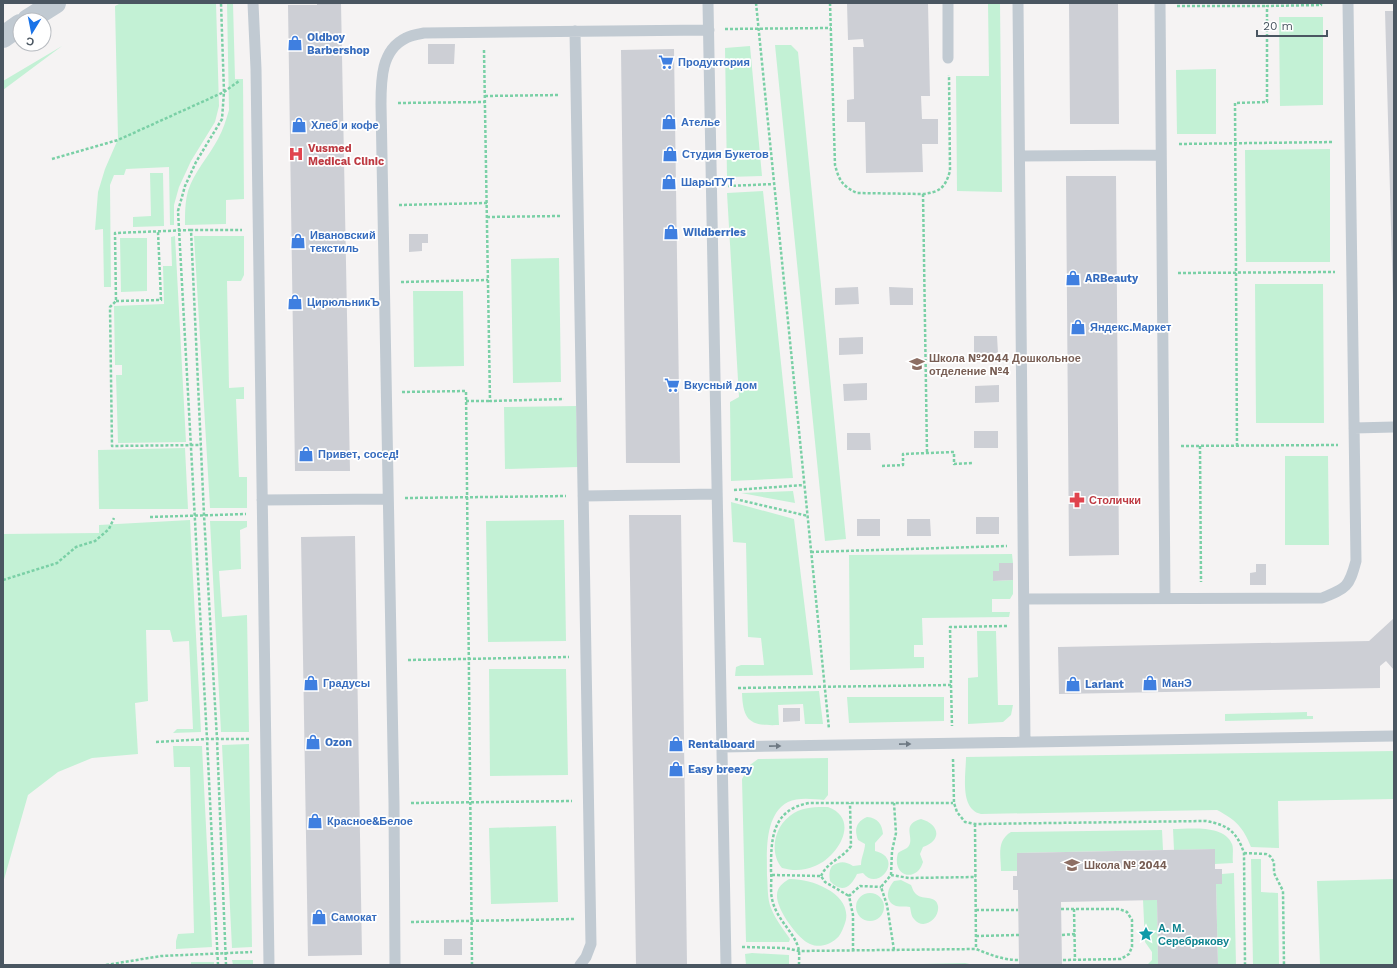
<svg xmlns="http://www.w3.org/2000/svg" width="1397" height="968" font-family="'Work Sans',sans-serif">
<style>
.green{fill:#c3f1d5}
.building{fill:#cdcfd5}
.lines{fill:none;stroke-linecap:round;stroke-linejoin:round}
.path{stroke:#7ad0a6;stroke-width:2.5;stroke-dasharray:3 2;stroke-linecap:butt}
.service{stroke:#c1cad2;stroke-width:11}
.tertiary{stroke:#c1cad2;stroke-width:22}
.oneway{fill:#6e7983}
.labels{text-anchor:middle;stroke-width:3.5;stroke-linejoin:round;paint-order:stroke}
.shop-label{font-size:11px;font-weight:bold;fill:#366cbe;stroke:#fff;text-anchor:start}
.health-label{font-size:11px;font-weight:bold;fill:#be3a42;stroke:#fff;text-anchor:start}
.education-label{font-size:11px;font-weight:bold;fill:#785e54;stroke:#fff;text-anchor:start}
.culture-label{font-size:11px;font-weight:bold;fill:#0d838f;stroke:#fff;text-anchor:start}
</style>
<rect width="100%" height="100%" fill="#f5f3f3"/>
<path class="green" d="M121 3H216L219 106 215 122 191 161 179 187 174 205V225H170L169 167 126 169 124 175H114L110 185 111 287H104L103 229 95 230 98 192 105 169 118 139 115 6Z
M227 3H233L235 79H243L244 199 226 200V224L185 225C185 213 185 202 188 191 194 172 209 156 218 139 223 130 226 120 229 110Z
M988 3H1000L1002 192 957 191 956 76H989Z
M1279 17H1323V105L1280 106Z
M775 45H791L798 52 846 539 825 541Z
M62 46 3 90V81Z
M750 46 762 176 727 177 725 48Z
M1216 69V134H1177L1176 70Z
M1330 149V262H1246L1245 150Z
M150 173H163L164 226 133 227V217L151 216Z
M763 191 793 478 731 481 730 402 739 397 727 193Z
M175 236 186 442 118 443 116 375H122V365H115L114 306 164 304 163 266H172L171 237Z
M194 236H244V275L241 281H227L229 388 244 387V399H236L239 477H247V508H210Z
M120 238H147V291L121 292Z
M559 258 561 382 513 383 511 259Z
M1255 284H1323L1324 423H1256Z
M413 291H463L464 366 414 367Z
M576 406 578 467 505 469 504 407Z
M185 448 188 509H99L98 450Z
M1285 456H1328L1329 545H1285Z
M793 491 795 503 741 493Z
M731 502 794 519 813 675 735 676 736 667 741 665H764L761 638 748 637 746 543 733 542Z
M190 520 201 732 173 733 177 729H193L189 641 173 642 170 630H146L148 701 135 703 138 754 92 758 58 772 28 795 3 883V534L99 533V525Z
M564 520 566 641 488 642 486 521Z
M210 521H247V527L240 530 241 569 219 571 222 617 247 615 249 732H221Z
M1012 554 1013 563 999 571H994L993 581 1013 580V594L1010 599H992V612H1010L1009 617 922 618 923 645H914V657H924V668L850 670 849 555Z
M977 631H996L998 705H1013L1011 715 1003 722 968 724V678L978 677Z
M489 669H566L568 775 490 776Z
M819 691 823 724H805L803 704 778 705 779 725C751 726 743 722 742 693Z
M847 697H944V721L849 723Z
M1307 712V716H1313V719L1225 721V714Z
M249 744 252 947 232 948 222 745Z
M173 746H202L212 947 176 949V941L178 934 194 933 190 767H174Z
M1394 751V799L1278 801 1279 848 1251 847C1243 827 1236 820 1217 810L981 814C959 809 966 774 966 757Z
M828 758V795L824 800C813 799 798 797 788 802 764 815 767 852 767 875 768 886 767 898 771 908 775 919 784 930 790 939L789 942H746L742 779 750 765 758 759Z
M828 807C861 819 838 857 815 866 804 871 793 871 782 868 768 851 775 824 794 813 804 807 816 807 828 807Z
M867 817C878 818 882 824 883 834L875 843V851C905 858 878 893 863 873L857 874C851 887 842 894 830 881 829 875 829 871 832 866 840 861 845 861 853 866L861 865C861 857 865 851 865 844L858 840C854 829 856 822 867 817Z
M921 819C939 824 943 840 923 847L920 854 923 862C917 883 891 877 898 853 900 851 904 850 907 848 917 839 899 825 921 819Z
M556 826 558 902 491 904 489 828Z
M1173 829C1189 829 1224 824 1232 844 1234 849 1232 858 1233 863L1215 864V849L1174 850Z
M1162 830 1163 850 1017 853 1018 871H1001C1001 856 996 841 1011 832Z
M1251 859H1261V892L1278 893 1279 965H1253Z
M1234 873 1236 965H1218L1216 884 1222 874Z
M789 879C813 878 857 896 844 926 842 931 840 936 836 939 829 945 819 948 810 944 798 939 776 909 777 895 777 887 783 883 789 879Z
M1394 879V965H1320L1317 881Z
M901 880 911 885C912 887 913 891 915 893 921 901 936 894 938 906 940 919 923 931 914 919 911 916 911 911 910 907 905 906 901 907 896 906 884 901 887 889 894 881Z
M856 907a14 14 0 1 1 28 0a14 14 0 1 1-28 0Z
M1143 900H1157L1158 965H1147L1152 960V952L1145 942Z
M752 953 789 955V965H746L745 954Z
M232 960H253V965H233Z
M191 962H214V965H191Z
M965 963 974 965H881Z"/>
<path class="building" d="M317 3H341L350 471H295L288 5H317Z
M847 3H928L930 96H921L922 119H938V144H922L923 172 866 173 865 122H847V100L854 99 853 47H864L863 39 848 40Z
M1069 3H1118L1119 124H1070Z
M1385 11H1394V300H1393Z
M428 44H455L454 64H428Z
M674 49 680 463H626L621 50Z
M1066 176H1116L1119 555 1069 556Z
M409 234H428V243H422V251L409 252Z
M858 287 859 304 835 305V288Z
M889 287 913 288V305H890Z
M974 336H997L998 353H974Z
M863 337V354L839 355V338Z
M867 383V400L844 401 843 384Z
M999 385V402L975 403V386Z
M974 431H998V448H974Z
M847 433H870L871 450H847Z
M629 515H681L687 965H636Z
M976 517H999V534H976Z
M857 519H880V536H857Z
M907 519H930L931 536H907Z
M355 536 362 955 308 956 301 537Z
M999 563H1013V580L993 581V571H999Z
M1256 564H1266V585H1250V573L1256 572Z
M1394 618V670L1386 661 1380 666V688L1059 694 1058 647 1369 641Z
M783 708H800V721L783 722Z
M1215 849V869H1222V884H1216L1218 965H1158L1157 900 1061 902 1062 965H1019L1018 890H1013V876H1017V853Z
M444 939H462V955H444Z"/>
<g class="lines">
<path class="path" d="M756 3 829 729
M830 3 835 165C839 180 842 186 857 193L923 194C940 192 945 188 950 171L949 75
M1177 6H1267
M725 29 831 28
M484 50 490 401 564 399
M485 96 560 95
M398 103 485 102
M1179 144 1334 142
M52 159 118 140 224 92 239 81
M728 186 774 184
M923 194 927 453
M399 205 487 203
M487 217 560 216
M191 230 115 233 116 301 110 307 112 446 201 445
M1178 273 1335 272
M401 282 488 280
M116 301 161 300 158 232
M402 392 466 391 472 965
M466 401H490
M1181 446 1338 445
M1200 446 1201 582
M1237 446 1235 103 1267 102V6L1321 5V3
M882 466 903 465V454L954 452V464L973 463
M734 490 804 485
M405 498 566 496
M735 499 808 516
M150 517 246 514
M811 552 1007 546
M3 580 57 563 76 547 95 541 109 529 114 518
M408 660 569 657
M951 685 952 726
M738 688 951 685 950 627 1008 626
M156 742 207 739H249
M953 759 954 803 957 812 965 822 975 824 1206 821C1228 825 1237 832 1244 853L1245 965
M411 803 572 801
M975 824 976 949
M1244 853 1266 854 1270 856 1274 862V873L1283 891 1284 965
M772 875 821 876 825 882 849 896
M891 875 892 851 896 833 894 803
M821 876C827 862 843 858 851 846L850 803
M1061 909H1119L1127 912 1132 920V947L1129 954 1121 959 1062 960
M1074 909 1075 960
M976 910H1018
M411 922 574 919
M1062 935 1075 934
M976 936 1019 935
M742 947 785 948 799 951 976 949C991 955 1003 960 1019 960
M894 950 887 905 881 887 891 875 909 878 976 877
M853 951V915L849 896 860 886 881 887
M106 965 161 956 252 952
M218 965 207 739 178 211 185 186 196 162 222 119 224 92 221 3
M226 965 217 739 204 515 191 230H242
M799 965C799 958 800 950 797 944 790 928 776 918 772 899 770 890 772 880 771 871 771 840 771 810 809 803H953"/>
<path class="service" d="M253 3 256 69 269 965
M708 3 726 965
M948 3V58
M1018 3 1025 742
M1160 3 1165 598
M575 31 591 944 586 957 580 965
M1020 156 1161 155
M1354 428 1394 427
M583 496 717 494
M262 500 388 499
M1024 599 1322 598C1347 588 1349 587 1356 561L1348 3
M722 747 1394 736
M395 965 394 803 381 104C381 80 381 50 406 38 411 35 418 34 424 33L709 30"/>
<path class="tertiary" d="M28 20 55 3
M3 37 20 25"/>
</g>
<defs><path id="oneway-solid" d="M-6-.8H1V-3.2L6.5 0L1 3.2V.8H-6Z"/></defs>
<g class="oneway">
<use href="#oneway-solid" transform="translate(905 744) rotate(-1)"/>
<use href="#oneway-solid" transform="translate(775 746) rotate(-1)"/>
</g>
<defs>
<g id="shop-bare" transform="scale(1.2)"><path d="M-5-2.5h2.3a2.7 3.5 0 0 1 5.4 0H5L5.5 6h-11ZM-1.5-2.5h3a1.5 2.3 0 0 0-3 0Z" fill="#3f7fe0" stroke="#fff" stroke-width="2.5" paint-order="stroke"/></g>
<g id="supermarket-bare" transform="scale(1.2)"><path d="M-6-5.5h2.5l.6 2H6L4.5 2H-2.5L-4.4-4H-6ZM-1.5 3.2a1.3 1.3 0 1 0 .1 0ZM3 3.2a1.3 1.3 0 1 0 .1 0Z" fill="#3f7fe0" stroke="#fff" stroke-width="2.5" paint-order="stroke"/></g>
<g id="hospital-bare" transform="scale(1.2)"><path d="M-5-5h3v3.5h4V-5h3V5h-3V1.5h-4V5h-3Z" fill="#e0444e" stroke="#fff" stroke-width="2.5" paint-order="stroke"/></g>
<g id="school-bare" transform="scale(1.2)"><path d="M0-5L7-2L0 1L-7-2ZM-4 1L0 2.5L4 1V4Q0 6-4 4Z" fill="#8d6e63" stroke="#fff" stroke-width="2.5" paint-order="stroke"/></g>
<g id="pharmacy-bare" transform="scale(1.2)"><path d="M-2-6h4v4h4v4h-4v4h-4v-4h-4v-4h4Z" fill="#e0444e" stroke="#fff" stroke-width="2.5" paint-order="stroke"/></g>
<g id="sight-bare" transform="scale(1.2)"><path d="M0-6L1.8-2.2L6-1.7L2.9 1.2L3.7 5.4L0 3.3L-3.7 5.4L-2.9 1.2L-6-1.7L-1.8-2.2Z" fill="#0f9aa8" stroke="#fff" stroke-width="2.5" paint-order="stroke"/></g>
</defs>
<g fill-rule="evenodd">
<use href="#shop-bare" x="295" y="43"/>
<use href="#supermarket-bare" x="666" y="62"/>
<use href="#shop-bare" x="669" y="122"/>
<use href="#shop-bare" x="299" y="125"/>
<use href="#hospital-bare" x="296" y="154"/>
<use href="#shop-bare" x="670" y="154"/>
<use href="#shop-bare" x="669" y="182"/>
<use href="#shop-bare" x="671" y="232"/>
<use href="#shop-bare" x="298" y="241"/>
<use href="#shop-bare" x="1073" y="278"/>
<use href="#shop-bare" x="295" y="302"/>
<use href="#shop-bare" x="1078" y="327"/>
<use href="#school-bare" x="917" y="364"/>
<use href="#supermarket-bare" x="672" y="385"/>
<use href="#shop-bare" x="306" y="454"/>
<use href="#pharmacy-bare" x="1077" y="500"/>
<use href="#shop-bare" x="311" y="683"/>
<use href="#shop-bare" x="1150" y="683"/>
<use href="#shop-bare" x="1073" y="684"/>
<use href="#shop-bare" x="313" y="742"/>
<use href="#shop-bare" x="676" y="744"/>
<use href="#shop-bare" x="676" y="769"/>
<use href="#shop-bare" x="315" y="821"/>
<use href="#school-bare" x="1072" y="865"/>
<use href="#shop-bare" x="319" y="917"/>
<use href="#sight-bare" x="1146" y="934"/>
</g>
<g class="labels">
<g class="shop-label">
<text x="307" y="41">Oldboy<tspan x="307" dy="13">Barbershop</tspan></text>
<text x="678" y="66">Продуктория</text>
<text x="681" y="126">Ателье</text>
<text x="311" y="129">Хлеб и кофе</text>
<text x="682" y="158">Студия Букетов</text>
<text x="681" y="186">ШарыТУТ</text>
<text x="683" y="236">Wildberries</text>
<text x="310" y="239">Ивановский<tspan x="310" dy="13">текстиль</tspan></text>
<text x="1085" y="282">ARBeauty</text>
<text x="307" y="306">ЦирюльникЪ</text>
<text x="1090" y="331">Яндекс.Маркет</text>
<text x="684" y="389">Вкусный дом</text>
<text x="318" y="458">Привет, сосед!</text>
<text x="323" y="687">Градусы</text>
<text x="1162" y="687">МанЭ</text>
<text x="1085" y="688">Lariant</text>
<text x="325" y="746">Ozon</text>
<text x="688" y="748">Rentalboard</text>
<text x="688" y="773">Easy breezy</text>
<text x="327" y="825">Красное&amp;Белое</text>
<text x="331" y="921">Самокат</text>
</g>
<g class="health-label">
<text x="308" y="152">Vusmed<tspan x="308" dy="13">Medical Clinic</tspan></text>
<text x="1089" y="504">Столички</text>
</g>
<g class="education-label">
<text x="929" y="362">Школа №2044 Дошкольное<tspan x="929" dy="13">отделение №4</tspan></text>
<text x="1084" y="869">Школа № 2044</text>
</g>
<g class="culture-label">
<text x="1158" y="932">А. М.<tspan x="1158" dy="13">Серебрякову</tspan></text>
</g>
</g>
<rect width="1397" height="968" fill="none" stroke="#4a5661" stroke-width="8"/>
<g transform="translate(32 32) rotate(190)"><circle r="19" fill="#ffffff" stroke="#b7bbc0"/>
<path d="M0-3L7 15L0 10L-7 15Z" fill="#1a73e8"/>
<text y="-6" font-size="11" font-weight="bold" text-anchor="middle" fill="#4a5661">С</text>
</g>
<path d="M1257 30v6h70v-6" fill="none" stroke="#4a5661" stroke-width="2"/>
<text x="1263" y="30" font-size="12" fill="#4a5661" stroke="#ffffff" stroke-width="3" paint-order="stroke">20 m</text>
</svg>
